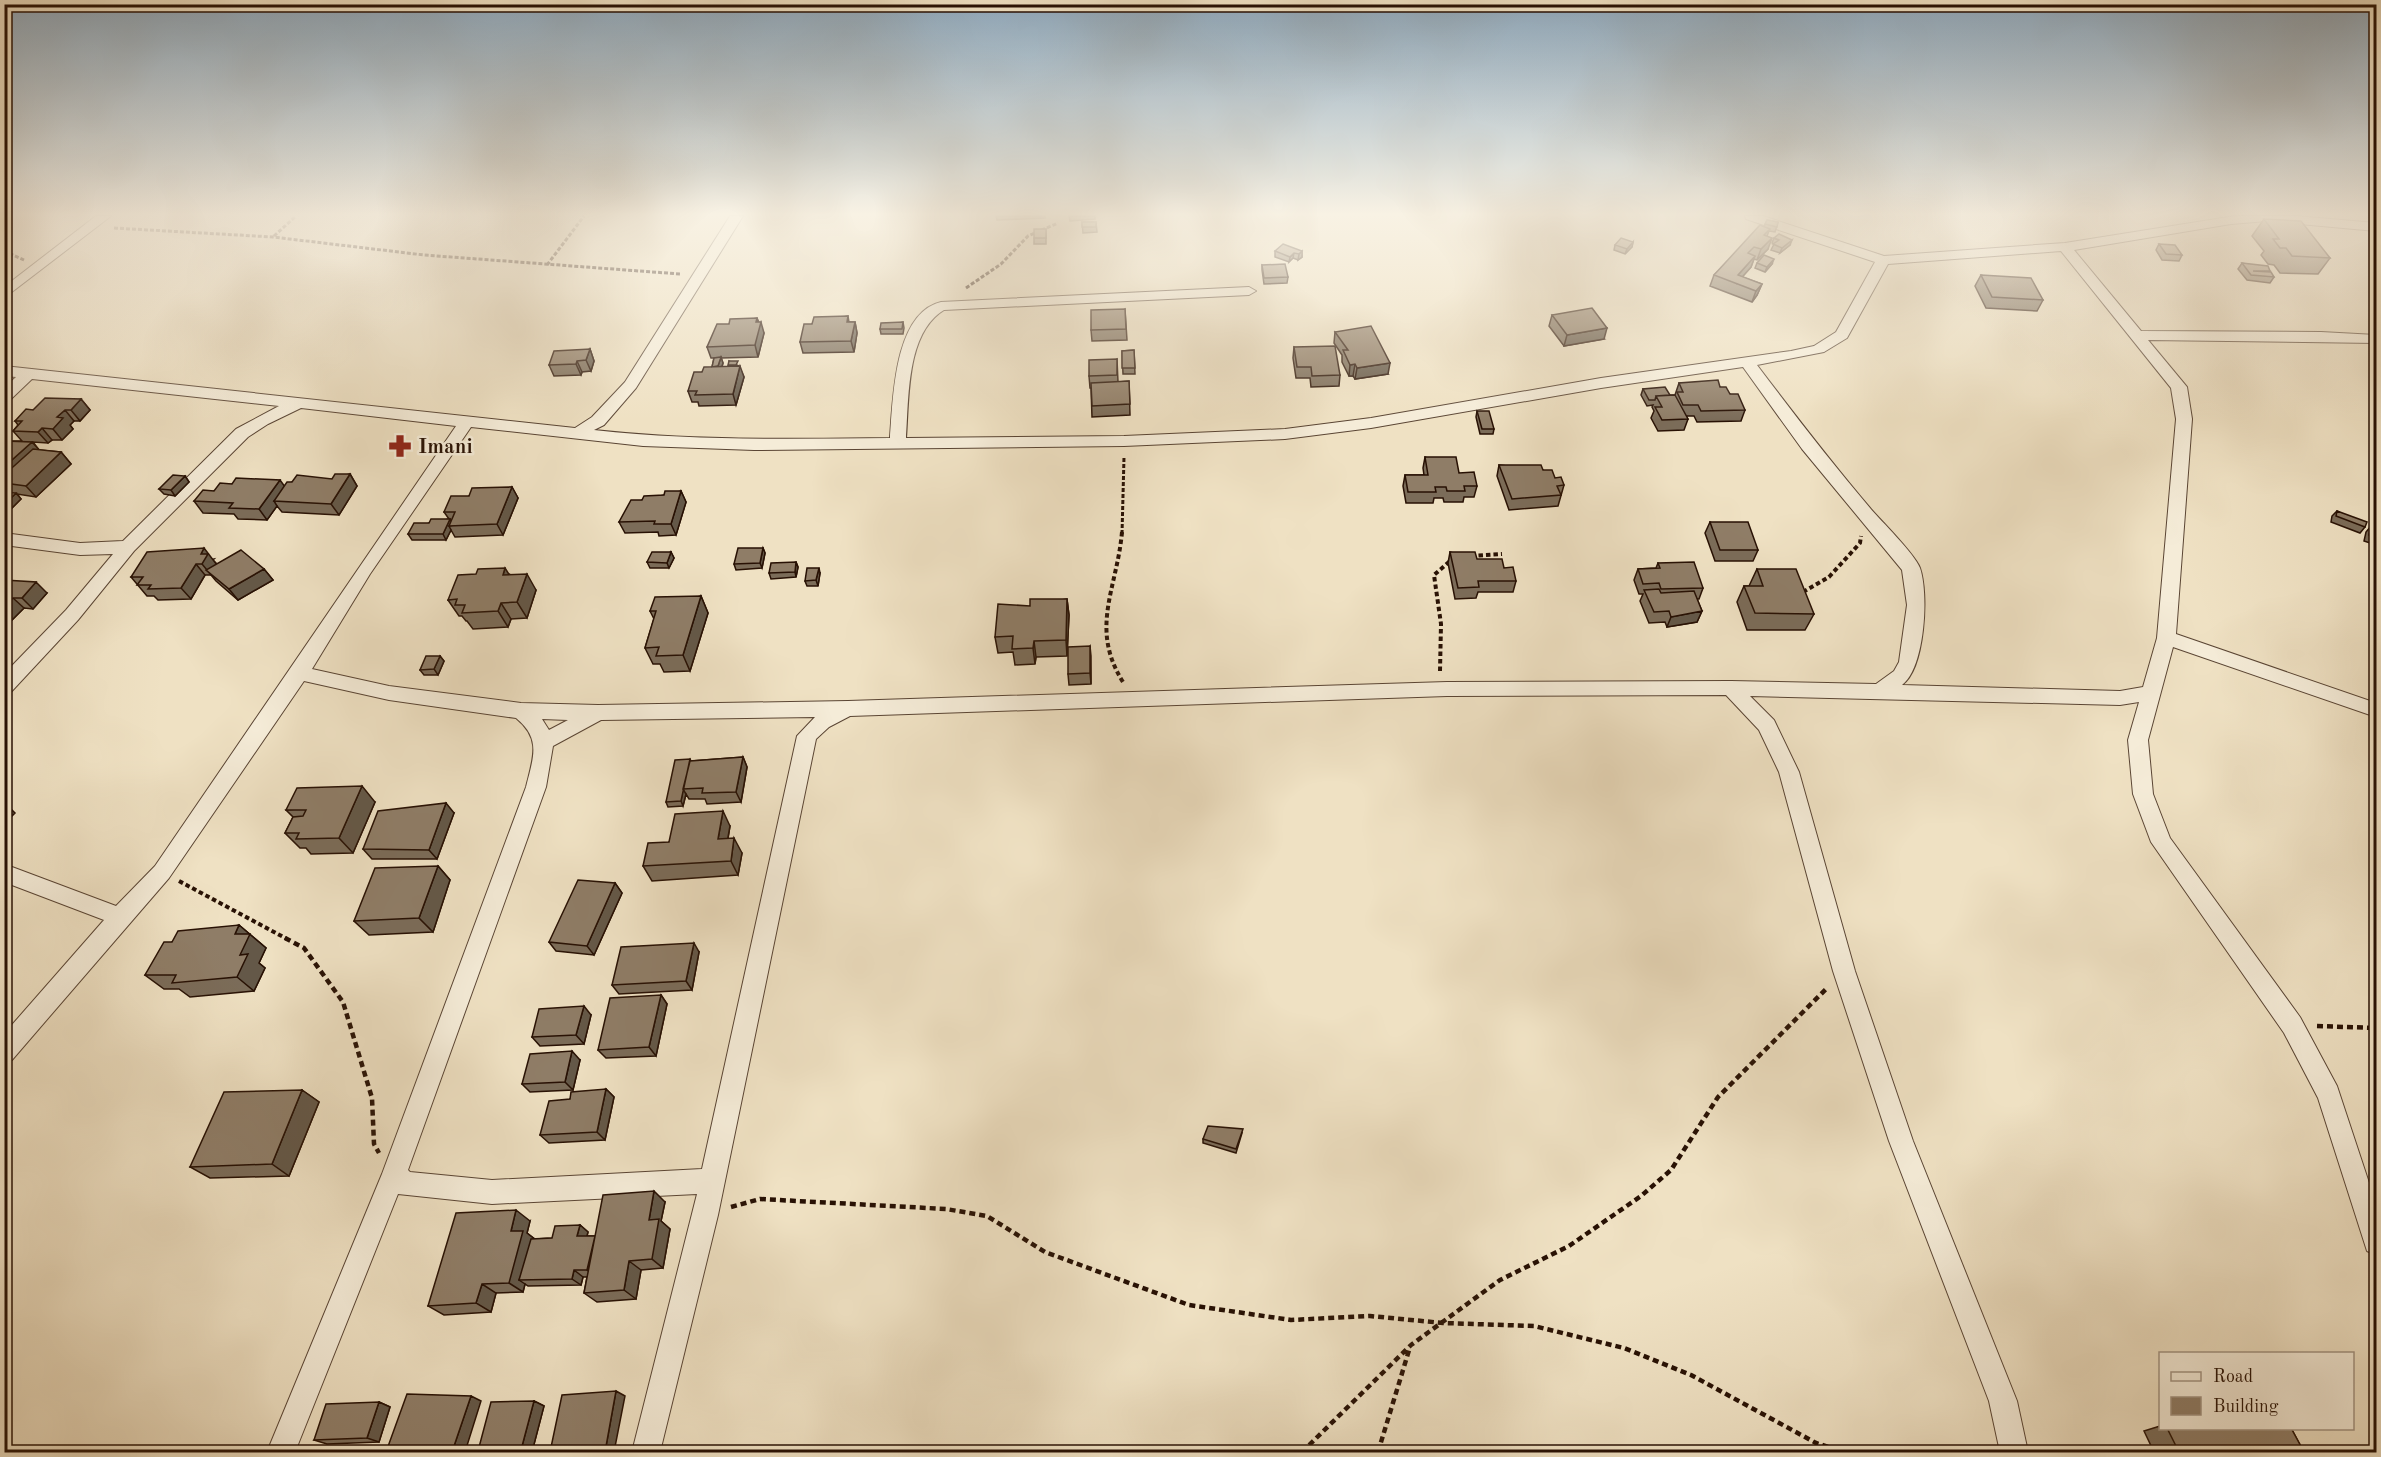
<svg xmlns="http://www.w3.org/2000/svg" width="2381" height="1457" font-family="'Old Standard TT',serif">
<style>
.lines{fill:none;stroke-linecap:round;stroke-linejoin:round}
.minor-casing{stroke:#5a4534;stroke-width:2}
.path-far2{stroke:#281104;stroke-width:3;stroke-dasharray:4 2;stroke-linecap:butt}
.path-far1{stroke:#281104;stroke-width:4;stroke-dasharray:4.5 3;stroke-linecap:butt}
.path{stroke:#281104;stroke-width:4.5;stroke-dasharray:6 4;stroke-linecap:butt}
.minor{fill:#f5ecd8;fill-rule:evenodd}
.wall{fill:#7b6c59;stroke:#281104;stroke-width:1.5}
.shaded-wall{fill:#645848;stroke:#281104;stroke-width:1.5}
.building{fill:#8f7d67;stroke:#281104;stroke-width:1.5}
.labels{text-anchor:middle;stroke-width:5;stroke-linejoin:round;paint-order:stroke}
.poi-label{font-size:21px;font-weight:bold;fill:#281104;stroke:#f5ecd8;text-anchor:start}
</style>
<rect width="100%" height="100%" fill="#efe1c3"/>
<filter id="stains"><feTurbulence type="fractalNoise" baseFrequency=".00333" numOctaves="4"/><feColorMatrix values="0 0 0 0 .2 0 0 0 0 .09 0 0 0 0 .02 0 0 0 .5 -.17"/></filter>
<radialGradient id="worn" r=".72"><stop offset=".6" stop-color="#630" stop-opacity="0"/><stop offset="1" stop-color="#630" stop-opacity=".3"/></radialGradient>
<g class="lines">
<g class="minor-casing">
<path id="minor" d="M96 216H111L4 298V287Z
M730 216H743L636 388 604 425 594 430C693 441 791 439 890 438 893 399 894 313 941 302L1249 287 1256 291 1249 295 944 310C906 333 909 398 906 438L1124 436 1285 429 1371 418 1601 378 1791 351 1814 346 1836 332 1875 262 1746 219 1745 216H1763L1884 256 2065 243 2235 216H2296L2376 223V231L2267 221 2231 224 2074 250 2141 331 2321 332 2376 335V343L2148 340 2187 387 2192 419 2176 634 2376 703V717L2173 647 2148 740 2153 794 2170 838 2300 1017 2337 1086 2376 1204V1255L2367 1251 2318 1098 2284 1033 2151 842 2133 794 2128 740 2139 702 2120 705 1750 696 1774 720 1799 772 1855 971 1913 1141 2017 1401 2028 1452H2000L1989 1401 1889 1141 1833 971 1779 772 1759 730 1726 695 1447 696 850 716 829 727 816 739 718 1215 660 1452H632L697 1194 492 1204 398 1194 295 1452H267L382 1174 526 787C533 758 542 739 516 718L389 700 304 681 169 878 12 1060 4 1063V1034L104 920 4 882V864L116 906 155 866 456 426 301 408 268 424 248 437 134 551 78 620 11 692 4 694V674L66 610 113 554 80 555 4 545V533L80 543 123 541 236 429 279 406 32 379 10 400 4 402V388L16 377 4 376V366L575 428 592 417 625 382ZM2061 251 2171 388 2176 419 2157 638 2143 687 2120 691 1902 685C1925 668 1929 594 1920 568 1915 554 1881 521 1870 508 1831 462 1794 414 1757 365L1824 352 1847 338 1888 264ZM1743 367 1802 449 1902 570 1907 605 1899 662 1894 671 1876 684 1731 681 1447 682 848 701 598 705 521 703 389 686 312 669 370 574 471 427 643 446 754 450 1124 446 1285 439 1371 428 1601 388ZM815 717 797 736 702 1169 492 1180 410 1172 408 1170 546 787 553 746 601 720ZM542 719 568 720 549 730Z"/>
</g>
<path class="path-far2" d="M114 228 273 237 424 255 680 274
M274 236 296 216
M4 251 24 260
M547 265 584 216
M966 288 1001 264 1028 236 1058 223
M1122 534 1124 457"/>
<path class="path-far1" d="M1122 532C1117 589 1089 628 1123 682
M1471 556 1502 554
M1803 592 1829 577 1860 543 1861 536
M1440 671 1441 624 1434 575 1450 561
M179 881 287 939"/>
<path class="path" d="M285 938 304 948 343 1002 372 1098 374 1144 379 1153
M2317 1026 2376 1028
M731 1207 760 1199 946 1209 987 1216 1045 1252 1189 1305 1291 1320 1370 1316 1443 1323 1534 1326 1624 1348 1691 1375 1816 1443 1844 1452
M1302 1452 1411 1345 1500 1280 1569 1246 1641 1196 1671 1170 1718 1097 1828 987
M1378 1452 1410 1347"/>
<use href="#minor" class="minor"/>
</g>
<path class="wall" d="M996 216H1045V218L997 220Z
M1069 216H1095V219L1070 221Z
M2264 219 2330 258 2318 274 2280 273 2274 265 2268 264 2261 255 2264 251 2252 236Z
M1767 220 1778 222 1775 232 1769 231 1767 236 1768 249 1757 260 1754 259 1751 267 1742 277 1762 284 1757 295 1752 302 1710 286 1714 275 1764 227Z
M1082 222H1096L1097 232 1083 233Z
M1046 229V244H1034V238Z
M1774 238 1790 245 1780 253 1771 250 1774 244 1772 243Z
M1633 242 1632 247 1625 254 1614 250 1615 245Z
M2159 244 2182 255 2179 261 2162 260 2156 250Z
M1275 251H1302V257L1298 260 1293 258 1289 262 1275 257Z
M1757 263 1772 264 1765 272 1755 268Z
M2242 263 2270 271 2269 272 2274 277 2270 283 2247 280 2238 269Z
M1262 265 1288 277 1287 283 1264 284 1262 270Z
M1981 275 2043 300 2037 311 1986 308 1975 286Z
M1125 309 1127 340 1092 341 1091 330Z
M1552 315 1604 339 1564 346 1549 326Z
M848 316 849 322H855L857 333 854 352 803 353 800 342 812 324Z
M757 318 764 333 758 357 721 358 723 363 722 367H729V361L739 366 744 377 736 405 699 406 698 402H692L688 391 702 372 712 367 714 358H711L707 347 729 324Z
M903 322 904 328 903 334H881L880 329Z
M1335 332 1388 374 1355 379 1353 376H1349L1342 362V355L1334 343Z
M1294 347 1340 375 1339 386 1311 387 1310 378H1296L1293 358Z
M590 349 594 361 591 371 582 372 581 375 554 376 549 365Z
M1134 350 1135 374H1123L1122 351Z
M1117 359 1118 382 1129 381 1130 415 1092 417 1091 388H1090L1089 376Z
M1679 383 1720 387 1730 394 1745 410 1741 421 1697 422 1694 416H1686L1688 419 1684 430 1658 431 1651 418 1654 411 1652 407 1653 405 1647 406 1641 395 1643 389 1670 395H1675Z
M81 399 90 410 80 421H74L70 425 73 429 62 440H52L48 443 33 442 39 450 61 452 71 464 36 497 17 494 21 499 4 516V492L7 493 4 490V441H22L13 431 18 425 15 421 33 410Z
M1477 411 1494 429 1493 434H1480L1476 417Z
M1425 457 1459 473 1477 486 1474 497H1464L1463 502H1444L1443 498H1434L1433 503H1406L1403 486 1405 475H1424L1423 468Z
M1499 465 1543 470 1555 478 1564 485 1558 506 1509 510 1497 476Z
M350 474 357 486 339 515 282 512 277 506 267 520 238 519 234 514 203 513 194 501 214 491 232 484 284 486 292 482 332 479Z
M185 476 189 482 175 496 164 494 159 489Z
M512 487 518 498 503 535 455 537 451 530 446 540H412L408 534 429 523 449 519 444 512 469 496Z
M681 491 686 502 676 535 659 536 658 532 625 533 619 522 642 500Z
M2337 511 2365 527 2360 533 2331 522 2332 516Z
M1710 522 1758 550 1753 561H1715L1705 533Z
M2371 526 2376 528V545L2364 541 2366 532Z
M763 548 765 553 762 568 736 570 734 564Z
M671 552 674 558 669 568H650L647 562Z
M1450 552 1504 568 1516 581 1513 592H1478L1476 598 1455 599 1448 563Z
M214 559 213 560 217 564 264 569 273 580 238 600 216 581 211 575H205L191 599 158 600 154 596H147L131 577Z
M796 562 798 567 796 577 771 579 769 573Z
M1658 563 1703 588 1699 599H1697L1702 611 1697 622 1667 627 1665 622 1649 623 1640 601 1643 594H1639L1634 580 1638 569 1656 568Z
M1757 569 1814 614 1805 630H1747L1737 602 1744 586H1749Z
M820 573 818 586H807L805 581Z
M509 574 536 590 527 618 511 619 508 627 473 629 467 621H466L462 616H459L448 600Z
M4 580 47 593 33 609 24 608 4 628Z
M701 596 708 613 690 671 664 672 660 664H653L645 648 654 619 650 611Z
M1067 599 1069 615 1067 656 1036 657 1035 664 1015 665 1013 652 998 653 995 637 1030 606Z
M1090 646 1091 684 1069 685 1068 674Z
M440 656 444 661 438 675H424L420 670Z
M743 757 747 767 741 802 707 804 705 799H689L686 794 683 806 668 807 666 802 690 759 691 761Z
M375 802 353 853 311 854 306 848H300L285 833 293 817 286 810Z
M454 813 437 859H372L363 849Z
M730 826 728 839 742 853 738 875 652 881 643 866 669 842Z
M438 866 450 880 433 932 369 935 354 921Z
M615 883 622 893 594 955 556 951 549 942Z
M239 925 266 948 259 963 265 968 254 991 190 997 179 989H164L145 975 172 942Z
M699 952 692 990 619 994 612 985Z
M661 995 667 1004 656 1056 606 1058 598 1050Z
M591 1015 584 1044 540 1046 532 1037Z
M580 1060 573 1090 530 1092 522 1084Z
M606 1089 614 1097 605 1140 549 1143 540 1135 570 1099Z
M302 1090 319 1102 289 1176 210 1178 190 1167Z
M1242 1133 1236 1153 1203 1143V1139Z
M665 1202 661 1221 670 1229 663 1268 641 1270 636 1299 597 1302 584 1293 587 1277H583L581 1285 528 1286 525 1284 523 1292 496 1293 491 1312 444 1315 428 1306 530 1221 527 1233 535 1239 552 1238 580 1225 588 1232 587 1236H595Z
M534 1401 544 1406 532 1452H481L478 1451Z
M379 1402 390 1407 379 1442 327 1444 314 1440Z
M2160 1426V1428H2291L2304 1452H2154L2144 1431Z"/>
<path class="shaded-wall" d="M1772 238 1768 249 1757 260 1761 249Z
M1792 240 1790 245 1780 253 1782 248Z
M1633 242 1632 247 1625 254 1627 249Z
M1302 251V257L1298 260 1299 254Z
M1294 253 1293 258 1289 262 1290 257Z
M1755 256 1751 267 1736 284 1738 275Z
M1774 259 1772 264 1765 272 1767 267Z
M1762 284 1757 295 1752 302 1756 291Z
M757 318 759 327 761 322 764 333 758 357 755 345 756 322Z
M855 322 857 333 854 352 851 341Z
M1607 328 1604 339 1564 346 1567 335Z
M590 349 594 361 591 371 586 360Z
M721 357 723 363 720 372 718 366Z
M577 361 582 372 581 375 576 364Z
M1390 363 1388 374 1355 379 1357 368Z
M1355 364 1353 376H1349L1350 365Z
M740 366 744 377 736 405 733 394Z
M81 399 90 410 80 421 71 410Z
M65 410 74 421 70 425 73 429 62 440 53 429 57 417Z
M42 428 52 440 48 443 38 432Z
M32 442 42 453 4 483V467Z
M61 452 71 464 36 497 26 486Z
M350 474 357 486 339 515 331 504Z
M185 476 189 482 175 496 171 490Z
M280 480 288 491 274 501 277 506 267 520 259 509Z
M512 487 518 498 503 535 497 524Z
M681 491 686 502 676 535 671 524Z
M16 493 21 499 4 516V505Z
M450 519 454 525 449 526 451 530 446 540 443 534Z
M204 548 217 565 211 575 202 564 201 554Z
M763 548 765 553 762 568 760 563Z
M671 552 674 558 669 568 667 563Z
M796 562 798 567 796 577 795 572Z
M196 564 205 575 191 599 181 588Z
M505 568 515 584 503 575Z
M819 568 820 573 818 586 816 580Z
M264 569 273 580 238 600 229 589Z
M527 574 536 590 527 618 517 602Z
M36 582 47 593 33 609 22 598Z
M701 596 708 613 690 671 683 655Z
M13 598 24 608 4 628V605Z
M1067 599 1069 615 1067 656 1066 640Z
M501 603 511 619 508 627 498 611Z
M1702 611 1697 622 1667 627 1671 617Z
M1034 641 1036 657 1035 664 1033 648Z
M1090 646 1091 656V684L1090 673Z
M440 656 444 661 438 675 434 669Z
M743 757 747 767 741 802 736 792Z
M362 786 375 802 353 853 339 838Z
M683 789 686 794 683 806 681 801Z
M446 803 454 813 437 859 429 850Z
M9 807 15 813 4 824V812Z
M723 811 730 826 725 854 718 839Z
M734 838 742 853 738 875 731 861Z
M438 866 450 880 433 932 419 918Z
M615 883 622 893 594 955 587 946Z
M239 925 266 948 259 963 265 968 254 991 237 977 235 934Z
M694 943 699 952 692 990 686 981Z
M661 995 667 1004 656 1056 649 1047Z
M584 1006 591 1015 584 1044 576 1035Z
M572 1051 580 1060 573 1090 565 1082Z
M606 1089 614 1097 605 1140 597 1132Z
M302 1090 319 1102 289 1176 272 1164Z
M654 1191 665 1202 661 1221 670 1229 663 1268 652 1259 649 1220Z
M516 1210 530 1221 527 1233 537 1241 519 1280 525 1284 523 1292 509 1283 511 1231Z
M580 1225 588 1232 585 1243 577 1236Z
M595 1236V1276L587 1270Z
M629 1261 641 1270 636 1299 624 1290Z
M574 1270 583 1277 581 1285 572 1279Z
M482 1284 496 1293 491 1312 476 1303Z
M616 1391 625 1396 614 1452H605Z
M471 1396 481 1401 465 1452H452Z
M534 1401 544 1406 532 1452H527L521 1450Z
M379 1402 390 1407 379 1442 367 1438Z"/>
<path class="building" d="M2264 219 2301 221 2330 258 2292 256 2286 248H2280L2273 239H2279Z
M1767 220 1778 222 1777 227 1765 224Z
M1082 222H1096V227H1082Z
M1760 225 1770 229 1764 235 1772 238 1761 249 1754 247 1748 253 1755 256 1738 275 1762 284 1756 291 1714 275Z
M1034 229H1046V238H1034Z
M1779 234 1792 240 1782 248 1773 244 1779 240 1774 238Z
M1621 238 1633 242 1627 249 1615 245Z
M1283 244 1302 251 1299 254 1294 253 1290 257 1275 251Z
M2159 244 2175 245 2182 255 2166 254Z
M1764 255 1774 259 1767 267 1757 263Z
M2242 263 2268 266 2270 271H2253L2271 272 2274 277 2251 275Z
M1285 264 1288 277 1264 278 1262 265Z
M1981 275 2031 278 2043 300 1992 297Z
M1592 308 1607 328 1567 335 1552 315Z
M1125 309 1126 329 1091 330V310Z
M848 316 847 322H855L851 341 800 342 804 324H812L814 317Z
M757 318 756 322H761L755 345 707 347 717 324H729L730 319Z
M903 322 902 329H880L881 323Z
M1371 326 1390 363 1357 368 1355 364 1350 365 1343 350H1348L1335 332Z
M1335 346 1340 375 1312 376 1311 367H1297L1294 347Z
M590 349 586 360 577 361 576 364 549 365 554 351Z
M1134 350 1135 368H1122V351Z
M721 357 718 366 712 367 714 358Z
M1117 359V375L1089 376V360Z
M729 361H738L736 365H728Z
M740 366 733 394 695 395 697 391H688L694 372H702L704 367Z
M1718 380 1720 387H1726L1730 394H1738L1745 410 1701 411 1698 405H1683L1677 392H1683L1679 383Z
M1129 381 1130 404 1092 406 1091 383Z
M1665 387 1670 395 1656 396 1655 400H1649L1643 389Z
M1675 395 1688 419 1662 420 1655 407H1662L1656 396Z
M45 398 81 399 71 410H65L57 417 63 418 53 429 42 428 38 432 13 431 22 421H15L26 409 33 410Z
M1477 411H1489L1494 429H1482Z
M4 441 32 442 4 467Z
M33 449 61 452 26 486 4 483V475Z
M1425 457H1456L1459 473 1474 472 1477 486H1464L1465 491H1447L1446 487H1435L1436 492H1408L1405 475H1428Z
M1499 465H1541L1543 470H1552L1555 478 1561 477 1564 485 1557 486 1561 495 1512 499Z
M335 474H350L331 504 274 501 287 482H292L297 475 332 479Z
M173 475 185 476 171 490 159 489Z
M236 478 280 480 259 509 229 508 233 503 194 501 203 490 214 491 220 483 232 484Z
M512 487 497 524 449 526 455 512H444L451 496H469L472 488Z
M665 491H681L671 524H654L655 521 619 522 631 500H642L644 496 664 495Z
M4 492 16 493 4 505Z
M2337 511 2367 522 2365 527 2336 516Z
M431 519H450L443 534H408L414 523H429Z
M1710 522H1748L1758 550H1720Z
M2371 526 2376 528V538L2369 535Z
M204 548 201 554H208L202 564H196L181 588 148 589 151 585H137L143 577H131L147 552Z
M738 548H763L760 563 734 564Z
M241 550 264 569 229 589 206 570Z
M652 552H671L667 563 647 562Z
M1450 552H1475L1477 559H1502L1504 568 1513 567 1516 581H1478L1479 587 1458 588Z
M796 562 795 572 769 573 771 563Z
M1694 562 1703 588 1661 589 1659 583 1643 584 1638 569 1660 568 1658 563Z
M505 568 503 575 527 574 517 602 501 603 498 611 462 613 465 605H455L457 599 448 600 458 575 476 574 478 569Z
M807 568H819L816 580 805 581Z
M1757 569H1796L1814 614 1755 613 1744 586H1763Z
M4 580 36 582 22 598H13L4 605Z
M1659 589 1661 593 1694 591 1702 611 1671 617 1669 611 1654 612 1644 590Z
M701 596 683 655 656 656 659 647 645 648 656 611H650L655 597Z
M1030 599H1067L1066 640 1034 641 1033 648 1012 649 1013 636 995 637 998 604 1030 606Z
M1090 646V673L1068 674V647Z
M426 656H440L434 669 420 670Z
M743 757 736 792 702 793 703 788 683 789 690 761Z
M690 759 681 801 666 802 675 760Z
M362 786 339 838 296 839 299 833H285L293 817 303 816 306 810H286L297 788Z
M446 803 429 850 363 849 378 811Z
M723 811 718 839 734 838 731 861 643 866 648 843 669 842 675 814Z
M438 866 419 918 354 921 375 868Z
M578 880 615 883 587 946 549 942Z
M239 925 235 934H250L240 955 248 954 237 977 172 983 176 975H145L164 942H172L178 931Z
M694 943 686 981 612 985 621 947Z
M661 995 649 1047 598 1050 610 998Z
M584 1006 576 1035 532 1037 539 1009Z
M572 1051 565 1082 522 1084 530 1054Z
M606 1089 597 1132 540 1135 549 1101 570 1099 571 1092Z
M302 1090 272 1164 190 1167 224 1092Z
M1208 1126 1243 1129 1236 1149 1203 1139Z
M654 1191 649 1220 659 1219 652 1259 629 1261 624 1290 584 1293 603 1195Z
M516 1210 511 1231H523L509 1283 482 1284 476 1303 428 1306 456 1213Z
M580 1225 577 1236H595L587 1270H574L572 1279 519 1280 531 1239 552 1238 555 1226Z
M616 1391 605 1452H550L562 1395Z
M407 1394 471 1396 452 1452H386Z
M534 1401 521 1450 478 1451 491 1402Z
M379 1402 367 1438 314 1440 326 1404Z
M2167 1428H2291L2304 1452H2179Z"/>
<linearGradient id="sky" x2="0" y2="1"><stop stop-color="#8faabf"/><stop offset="0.51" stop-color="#f8f2e4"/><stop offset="1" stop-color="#f8f2e4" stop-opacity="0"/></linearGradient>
<rect width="2381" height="420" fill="url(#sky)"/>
<defs>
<g id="pharmacy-bare" transform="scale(1.8)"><path d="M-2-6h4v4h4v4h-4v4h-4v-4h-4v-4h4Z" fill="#8f2418" stroke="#f5ecd8" stroke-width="2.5" paint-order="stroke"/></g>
</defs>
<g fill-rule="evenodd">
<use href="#pharmacy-bare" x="400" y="446"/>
</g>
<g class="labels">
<g class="poi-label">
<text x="418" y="453">Imani</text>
</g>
</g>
<rect width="2381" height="1457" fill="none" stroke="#efe1c3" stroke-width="24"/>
<rect x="6" y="6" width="2369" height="1445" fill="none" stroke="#281104" stroke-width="3"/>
<rect x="12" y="12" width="2357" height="1433" fill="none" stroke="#281104" stroke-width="1.5"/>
<rect x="2159" y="1352" width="195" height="78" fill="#f5ecd8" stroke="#a39483" stroke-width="1.5"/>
<rect x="2171" y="1372" width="30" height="9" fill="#f5ecd8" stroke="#a39483" stroke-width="1.5"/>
<text x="2213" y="1382" font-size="18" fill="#281104">Road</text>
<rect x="2171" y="1397" width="30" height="18" fill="#8f7d67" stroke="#a39483" stroke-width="1.5"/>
<text x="2213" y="1412" font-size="18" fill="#281104">Building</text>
<rect width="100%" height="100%" filter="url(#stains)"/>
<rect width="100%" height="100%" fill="url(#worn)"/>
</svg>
